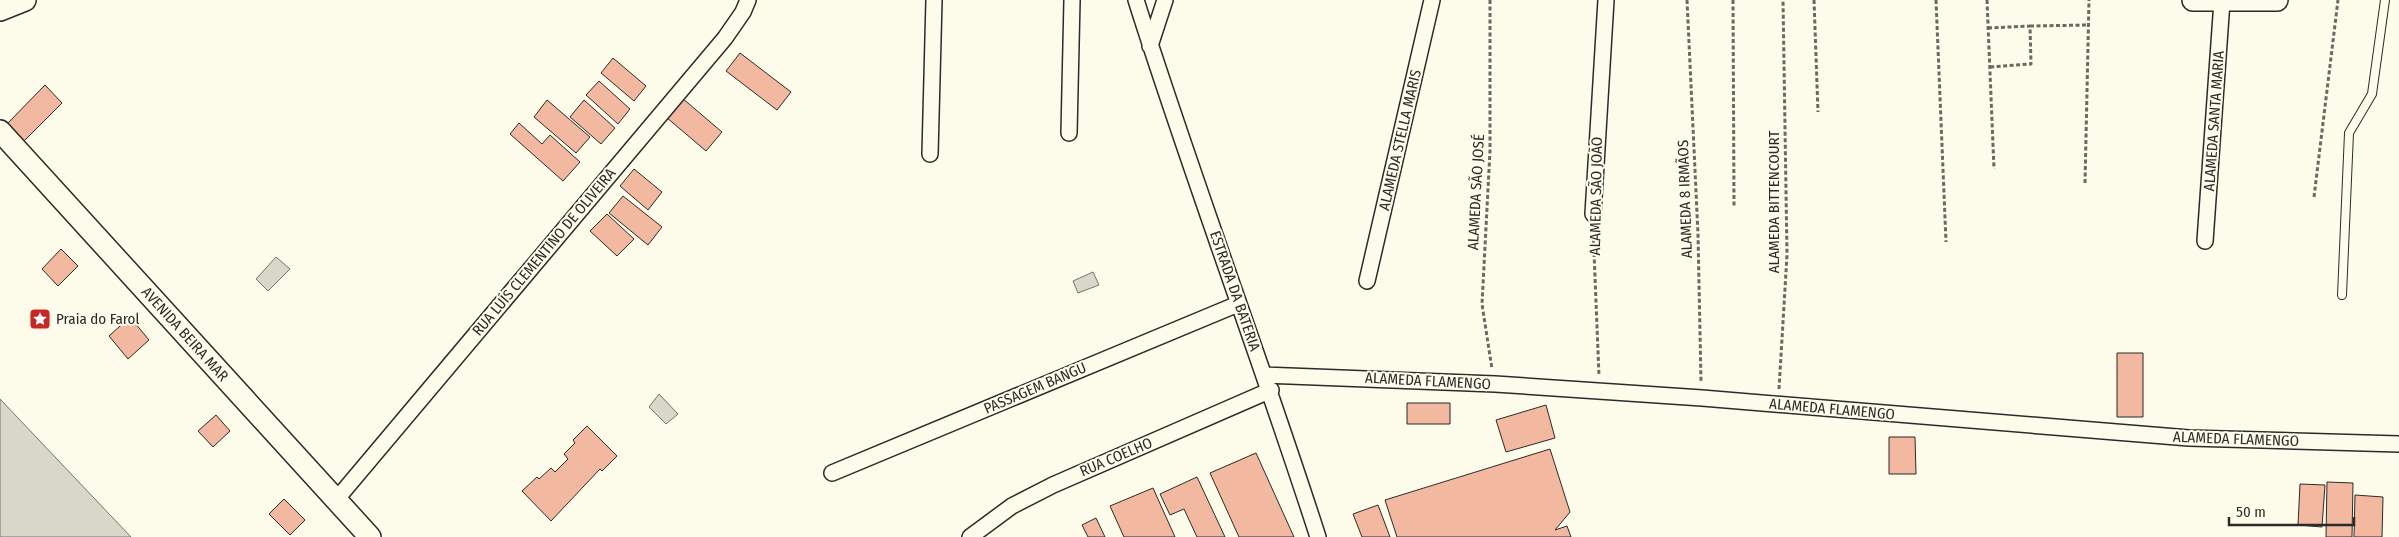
<svg xmlns="http://www.w3.org/2000/svg" width="2399" height="537" font-family="'Fira Sans Condensed',sans-serif">
<style>
.water{fill:#d8d7c9;stroke:#74746e}
.building{fill:#f2b8a0;stroke:#2b2b2b}
.lines{fill:none;stroke-linecap:round;stroke-linejoin:round}
.service-casing{stroke:#2b2b2b;stroke-width:10}
.minor-casing{stroke:#2b2b2b;stroke-width:18}
.secondary-casing{stroke:#2b2b2b;stroke-width:24}
.path{stroke:#6a6964;stroke-width:3;stroke-dasharray:4 2.5;stroke-linecap:butt}
.service{stroke:#fdfbea;stroke-width:8}
.minor{stroke:#fdfbea;stroke-width:15}
.secondary{stroke:#fdfbea;stroke-width:21}
.labels{text-anchor:middle;stroke-width:4;stroke-linejoin:round;paint-order:stroke}
.street-label{font-size:15px;fill:#2b2b2b;stroke:#fdfbea}
.poi-label{font-size:15px;fill:#2b2b2b;stroke:#fdfbea;text-anchor:start}
</style>
<rect width="100%" height="100%" fill="#fdfbea"/>
<path class="water" d="M276 257 290 269 268 291 256 279Z
M1093 272 1099 285 1078 293 1073 281Z
M659 394 678 414 666 424 649 407Z
M0 399 131 537H0Z"/>
<path class="building" d="M740 53 791 92 777 110 726 71Z
M613 58 646 86 634 101 601 73Z
M599 81 630 109 618 124 586 95Z
M45 85 62 103 23 142 6 125Z
M682 98 722 132 706 151 666 117Z
M547 100 590 137 576 153 534 117Z
M584 100 615 128 601 144 570 117Z
M519 123 542 144 550 135 580 162 563 181 510 134Z
M634 169 662 192 648 210 620 186Z
M623 196 662 227 648 245 609 213Z
M607 214 634 239 617 256 590 231Z
M61 249 78 266 58 286 42 269Z
M130 317 149 340 128 359 109 336Z
M2117 353H2143V417H2117Z
M1407 403H1450V424H1407Z
M1546 405 1555 438 1506 452 1496 420Z
M216 415 230 431 213 447 198 431Z
M587 426 617 456 602 471 600 469 551 521 522 491 537 477 539 479 551 468 555 472 568 459 564 454 575 443 573 440Z
M1889 437H1915L1916 474H1889Z
M1550 449 1570 512 1555 530 1567 526 1571 537H1397L1385 500Z
M1256 453 1294 537H1239L1210 473Z
M1197 477 1225 537H1197L1184 509 1170 515 1160 494Z
M2327 482 2353 483 2352 537H2326Z
M2300 484 2325 485 2322 527 2298 525Z
M1153 488 1175 537H1124L1110 506Z
M2355 495 2383 497 2382 537H2354Z
M284 499 305 520 290 535 269 514Z
M1378 505 1390 537H1362L1353 514Z
M1096 518 1105 537H1088L1082 525Z"/>
<g class="lines">
<g class="service-casing">
<path id="service" d="M2342 295 2349 133 2372 94 2385 0"/>
</g>
<g class="minor-casing">
<path id="minor" d="M1136 0C1193 180 1260 357 1318 537
M1150 46 1165 0
M1069 133 1072 0
M930 154 934 0
M1593 214 1606 0
M2205 241 2222 1
M1367 281 1432 0
M1264 375 1495 384 1702 398 2189 438 2399 444
M832 473 1238 304
M336 500 725 38 743 12 748 0
M970 537 1012 506 1053 485 1271 390"/>
</g>
<g class="secondary-casing">
<path id="secondary" d="M2193 0H2277
M0 10 25 0
M0 131 370 537"/>
</g>
<path class="path" d="M1490 0V151L1482 304 1492 369
M1687 0 1698 234 1701 382
M1733 0 1734 206
M1814 0 1818 112
M1936 0 1946 242
M1987 0 1994 169
M2030 26 2089 25
M1988 28 2030 26 2031 64 1990 67
M2085 183 2089 0
M2314 197 2338 0
M1593 227 1599 376
M1779 389 1787 255 1783 0"/>
<use href="#service" class="service"/>
<use href="#minor" class="minor"/>
<use href="#secondary" class="secondary"/>
</g>
<defs>
<g id="sight-square" transform="scale(1.125)"><rect x="-9" y="-9" width="18" height="18" rx="4" fill="#c62828" stroke="#fdfbea"/><path d="M0-6L1.8-2.2L6-1.7L2.9 1.2L3.7 5.4L0 3.3L-3.7 5.4L-2.9 1.2L-6-1.7L-1.8-2.2Z" fill="#fff"/></g>
</defs>
<g fill-rule="evenodd">
<use href="#sight-square" x="40" y="319"/>
</g>
<g class="labels">
<g class="street-label">
<text transform="translate(2214 121) rotate(-86)" y="5">ALAMEDA SANTA MARIA</text>
<text transform="translate(1400 140) rotate(-77)" y="5">ALAMEDA STELLA MARIS</text>
<text transform="translate(1476 192) rotate(-87)" y="5">ALAMEDA SÃO JOSÉ</text>
<text transform="translate(1596 196) rotate(-89)" y="5">ALAMEDA SÃO JOÃO</text>
<text transform="translate(1685 199) rotate(-92)" y="5">ALAMEDA 8 IRMÃOS</text>
<text transform="translate(1774 202) rotate(-90)" y="5">ALAMEDA BITTENCOURT</text>
<text transform="translate(544 252) rotate(-50)" y="5">RUA LUÍS CLEMENTINO DE OLIVEIRA</text>
<text transform="translate(1235 291) rotate(71)" y="5">ESTRADA DA BATERIA</text>
<text transform="translate(185 334) rotate(48)" y="5">AVENIDA BEIRA MAR</text>
<text transform="translate(1428 381) rotate(3)" y="5">ALAMEDA FLAMENGO</text>
<text transform="translate(1035 388) rotate(-23)" y="5">PASSAGEM BANGU</text>
<text transform="translate(1832 409) rotate(5)" y="5">ALAMEDA FLAMENGO</text>
<text transform="translate(2236 439) rotate(2)" y="5">ALAMEDA FLAMENGO</text>
<text transform="translate(1116 457) rotate(-23)" y="5">RUA COELHO</text>
</g>
<g class="poi-label">
<text x="56" y="324">Praia do Farol</text>
</g>
</g>
<path d="M2229 517v8h125v-8" fill="none" stroke="#2b2b2b" stroke-width="2.5"/>
<text x="2236" y="517" font-size="15" fill="#2b2b2b" stroke="#fdfbea" stroke-width="4" paint-order="stroke">50 m</text>
</svg>
